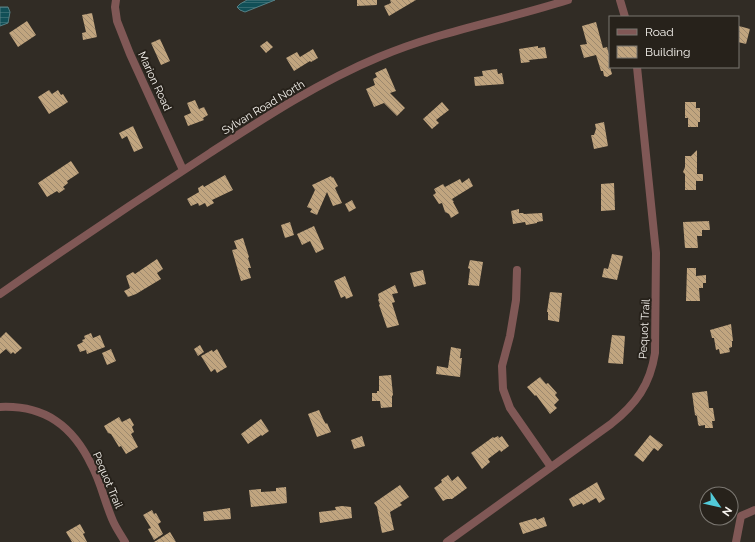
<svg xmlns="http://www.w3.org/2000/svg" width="755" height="542" font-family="Raleway,sans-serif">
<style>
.water{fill:url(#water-rules);stroke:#568085}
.building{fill:url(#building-back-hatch)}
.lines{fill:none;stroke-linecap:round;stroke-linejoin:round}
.minor{stroke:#805856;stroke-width:8}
.labels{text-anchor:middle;stroke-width:4;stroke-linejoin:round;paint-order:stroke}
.street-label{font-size:11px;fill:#f7f4ef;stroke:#27221b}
</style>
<defs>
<pattern id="water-rules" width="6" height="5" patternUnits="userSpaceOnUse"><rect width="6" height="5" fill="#114f57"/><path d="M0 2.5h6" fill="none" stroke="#34696f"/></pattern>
<pattern id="building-back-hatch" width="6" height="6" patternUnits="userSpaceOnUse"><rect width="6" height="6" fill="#c1a57f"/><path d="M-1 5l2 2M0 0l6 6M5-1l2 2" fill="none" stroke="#9d896e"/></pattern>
</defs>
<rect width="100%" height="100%" fill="#312c25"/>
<path class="water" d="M247 0H275L245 12 240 10 237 7 240 4Z
M0 7H8L10 12 8 23 0 26Z"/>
<path class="building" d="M357 0H377V5L357 6Z
M390 0H416L389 16 384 6 391 3Z
M92 13 97 37 83 40 82 33 86 32 82 15Z
M27 21 36 35 18 47 9 33Z
M596 22 603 48 607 47 610 58V67L612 74 607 77 604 76 603 71H601L596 55 584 58 580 45 587 44 582 26Z
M739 26 750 29 746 44 738 42Z
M160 39 170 61 161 65 151 43Z
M267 41 273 47 266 53 260 46Z
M538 46V48L545 47 547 58 529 60 530 62 521 63 519 49Z
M313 49 318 58 311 62 310 61 294 71 286 58 297 52 300 57Z
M386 68 396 91 390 93 405 108 397 116 384 103 374 107 366 89 375 85 373 79 377 77 375 73Z
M497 69 498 74 502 73 504 84 475 86 474 77 483 76 482 71Z
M49 90 52 94 58 90 61 95 63 94 68 102 49 114 38 97Z
M195 100 199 109 204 107 208 115 203 118 204 120 188 126 184 116 191 113 187 103Z
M442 102 449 110 436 120 439 123 432 129 423 119Z
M685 102H696V108H700V122H698V127H688V118H685Z
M604 122 608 146 594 149 591 135H594L596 129 595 124Z
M133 126 143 148 134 152 127 136 122 139 119 133Z
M697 150V174H703V181H696V190H685V174L683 172 685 167V156H691Z
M71 161 79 173 67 181 68 183 63 187 65 189 59 193 57 191 47 197 38 183Z
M225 175 233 190 212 200 214 203 207 207 205 203 199 206 198 203 191 206 187 199 199 192 198 188 203 185 204 187Z
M331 176 332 178 333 177 338 186 335 188 342 203 333 206 327 192 317 215 310 212 312 209 307 207 315 190 312 185Z
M469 178 473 186 452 199 454 202H453L459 213 451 218 449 214 445 212 442 203 439 204 433 195 436 193 434 189 443 184 445 187 460 179 462 183Z
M614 183 615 210 601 211V184Z
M352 200 356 208 349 212 345 204Z
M519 209V213H523L524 214 542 213 543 221 537 222V223L526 225 525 222 513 224 511 211Z
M709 221 710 230H702V236H697L698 248H685L683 222Z
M290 222 294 235 285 238 281 225Z
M314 226 324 249 316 253 310 241 302 245 297 234Z
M243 238 249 257 248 258 251 268H248L251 278 241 281 232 250 237 249 234 241Z
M612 254 623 256 617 280 602 277 604 268 608 269Z
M157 259 163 269 157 273 161 279 136 294 128 297 124 291 130 288 126 276 133 272 135 274Z
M470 260 483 262 479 286 468 285 470 269 468 268Z
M687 268H696V276L706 275V283H703V288H699L700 301H686Z
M423 270 426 284 414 287 410 273Z
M345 276 353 296 346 299 345 296 341 298 334 281Z
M395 285 398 293 392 294 395 302 392 303 399 325 387 328 379 305 380 304 378 300 379 299 378 294Z
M550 292 562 293 559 322 548 320V312H547Z
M731 324 733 341H732V347L729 348 730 352 720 354 719 349 716 350 714 338H712L710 330Z
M6 332 22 348 15 354 13 352 11 354 6 349 0 354V338Z
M91 333 93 338 100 335 105 347 87 354 86 350 80 352 77 345 83 342 82 340 85 339 84 336Z
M612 335 625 336 623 364 608 363Z
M200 345 204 352 198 356 194 349Z
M451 347 461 349 460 358H462L460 377 436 374 437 366 448 368Z
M111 349 116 361 107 365 102 353Z
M217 349 227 367 217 373 215 369 211 372 201 356 212 350 213 352Z
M391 375 393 395 392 396V407L381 408 380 401H372V393H377V391H379V376Z
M540 377 546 384 548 383 557 393 555 395 559 400 554 405 557 408 550 414 536 395 535 396 527 387Z
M707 391 709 408H713L715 421H712L713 428H705V425L699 426 698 424 697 416 695 415 692 393Z
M319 410 324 421 326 424 327 423 331 432 317 437 308 414Z
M119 417 122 422 130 418 134 425 132 427 134 432 131 434 138 447 126 454 121 446 119 447 111 434 108 433 104 426Z
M261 419 269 431 262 436 261 435 248 444 241 434Z
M650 435 663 445 658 451 654 448 643 462 634 455Z
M362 436 365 446 354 449 351 440Z
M498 436 499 438 502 436 509 446 501 452 500 450 488 459 490 462 482 469 471 453 493 437 494 438Z
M448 475 452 481 458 476 467 488 452 499H447L443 501 434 488 442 482 441 480Z
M597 482 605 499 599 503 596 498 583 505 582 503 573 507 569 499Z
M400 485 409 497 400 503 402 505 390 512 394 530 382 533 377 507 374 503Z
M286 487 287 503 251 507 249 490 261 489V492L276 491V488Z
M342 506 351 507 352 518 320 523 319 512 336 510 335 507Z
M230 508 231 519 204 521 203 512Z
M152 510 154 514 156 513 161 522 158 524 163 534 154 540 148 529 151 528 143 515Z
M544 517 547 526 523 534 519 523 536 518 537 520Z
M80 524 85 533 83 534 87 542H72L66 532Z
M170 532 176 542H154Z"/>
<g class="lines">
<path class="minor" d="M116 0 115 7 117 21 130 54 183 170
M620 0 625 17
M517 270 516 300 510 336 502 366 503 389 510 408 551 467
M0 294C69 246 139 199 210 153 264 118 319 82 379 57 440 31 506 20 568 0
M0 407C45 405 73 426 92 466 101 483 105 503 113 521 116 528 121 535 125 542
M447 542 611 424C636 404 650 385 655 353L656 253 637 67
M736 542 741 516 755 510"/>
</g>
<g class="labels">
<g class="street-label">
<text transform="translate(155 81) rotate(65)" y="4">Marion Road</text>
<text transform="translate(263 107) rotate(-31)" y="4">Sylvan Road North</text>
<text transform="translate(644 329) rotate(-87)" y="4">Pequot Trail</text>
<text transform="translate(108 480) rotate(67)" y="4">Pequot Trail</text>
</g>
</g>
<rect x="609" y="16" width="130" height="52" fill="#27221b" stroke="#7a7670"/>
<rect x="617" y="29" width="20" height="6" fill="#805856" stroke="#7a7670"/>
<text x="645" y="36" font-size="12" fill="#f7f4ef">Road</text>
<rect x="617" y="46" width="20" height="12" fill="url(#building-back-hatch)" stroke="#7a7670"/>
<text x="645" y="56" font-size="12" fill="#f7f4ef">Building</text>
<g transform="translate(719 506) rotate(124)"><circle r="19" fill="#27221b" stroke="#7a7670"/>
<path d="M0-3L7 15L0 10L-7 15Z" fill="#52cbda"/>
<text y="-6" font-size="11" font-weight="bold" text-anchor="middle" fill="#f7f4ef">N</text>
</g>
</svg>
